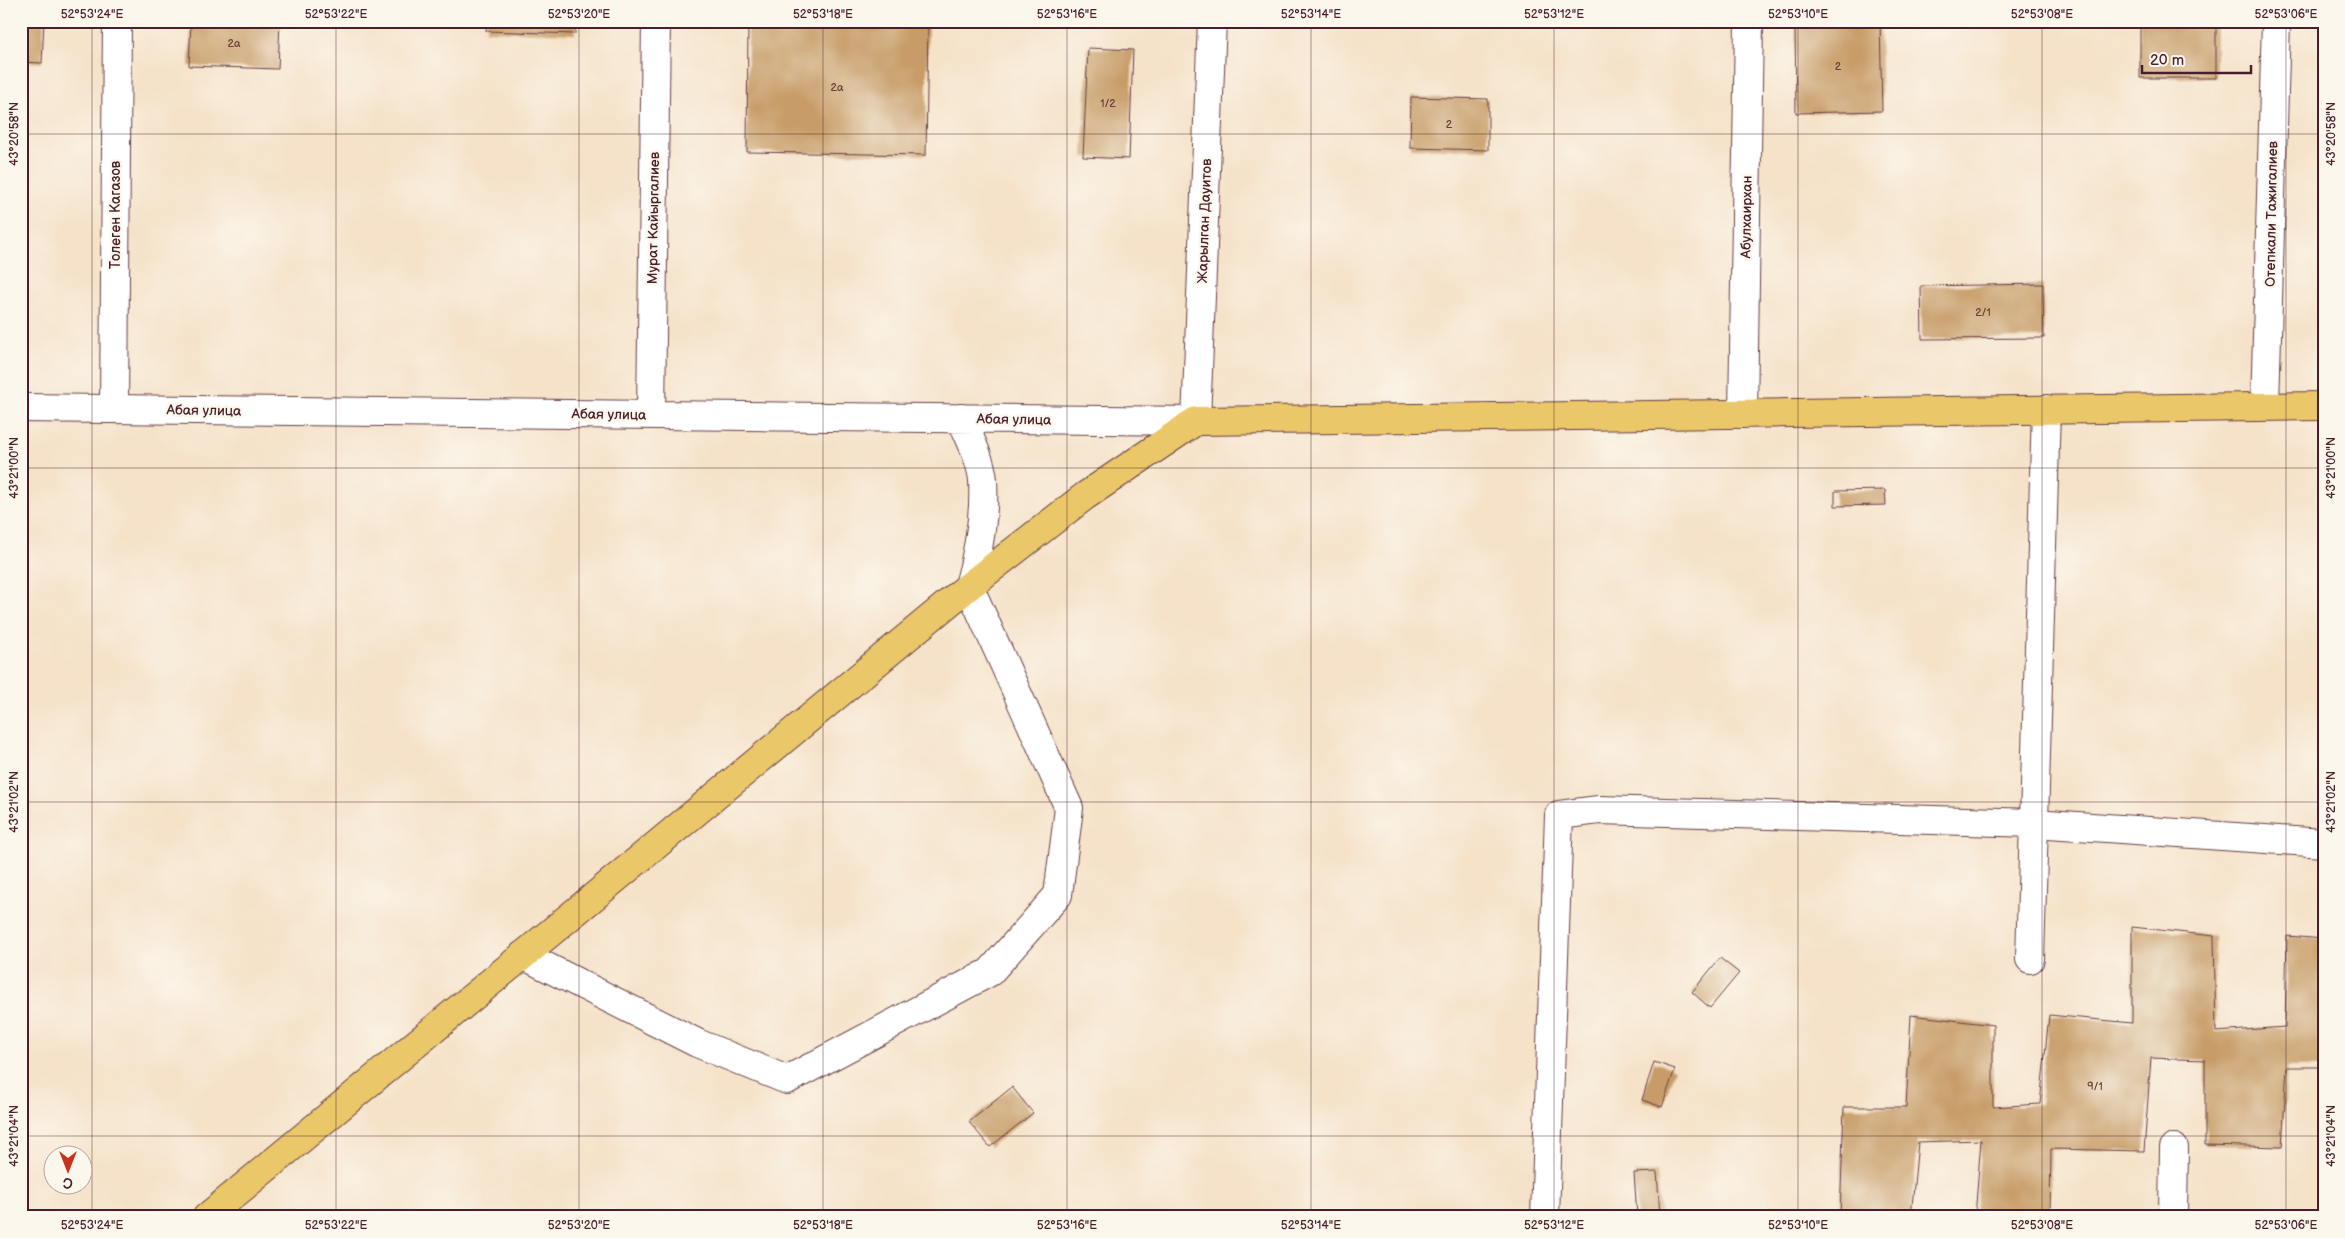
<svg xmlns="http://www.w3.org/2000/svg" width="2345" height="1238" font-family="'Balsamiq Sans',sans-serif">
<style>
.building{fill:#c79c68}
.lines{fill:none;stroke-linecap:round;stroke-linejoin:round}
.minor-casing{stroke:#643c43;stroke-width:30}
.major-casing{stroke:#643c43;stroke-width:30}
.minor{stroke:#fff;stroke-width:28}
.major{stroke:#eac769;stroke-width:28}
.ticks{fill:none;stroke:#4a1f2b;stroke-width:1;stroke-opacity:0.45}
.labels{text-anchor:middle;stroke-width:5;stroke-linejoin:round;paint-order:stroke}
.number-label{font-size:11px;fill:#693e3a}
.street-label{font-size:14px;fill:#4a1f2b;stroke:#fbf7ec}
.neatline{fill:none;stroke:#4a1f2b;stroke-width:2}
.ticks-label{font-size:12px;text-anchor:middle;fill:#4a1f2b}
</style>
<rect width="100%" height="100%" fill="#fbf7ec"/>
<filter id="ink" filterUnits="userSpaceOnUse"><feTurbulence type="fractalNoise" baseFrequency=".02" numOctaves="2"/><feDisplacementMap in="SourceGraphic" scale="10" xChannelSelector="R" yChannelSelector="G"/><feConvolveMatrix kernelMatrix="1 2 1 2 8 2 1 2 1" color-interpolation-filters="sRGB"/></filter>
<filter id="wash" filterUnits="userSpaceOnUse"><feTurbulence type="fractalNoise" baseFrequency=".0096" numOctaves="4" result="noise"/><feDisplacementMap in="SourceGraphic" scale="20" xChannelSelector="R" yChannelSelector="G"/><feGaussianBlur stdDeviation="1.12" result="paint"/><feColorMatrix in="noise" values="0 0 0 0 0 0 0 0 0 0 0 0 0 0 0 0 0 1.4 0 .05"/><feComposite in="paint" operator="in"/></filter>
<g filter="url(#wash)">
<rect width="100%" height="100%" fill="#f5e2c9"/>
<g id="blocks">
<path class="building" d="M21 21H44L42 63 21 62Z
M191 21H280L278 69 189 66Z
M487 21H575V34L486 31Z
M748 21H928L926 155 747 152Z
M1795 21H1880L1882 111 1796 113Z
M2140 21H2216V78H2140Z
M1088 48 1133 50 1129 159 1083 157Z
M1411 97 1488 99V150L1410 148Z
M2043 284 2044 338 1922 339 1921 286Z
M1885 490 1886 505 1835 506V491Z
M2132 927 2214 936 2216 1032 2285 1027 2287 936 2324 939V1067H2287L2282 1147 2205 1145V1060L2151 1058 2144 1151 2051 1149 2050 1217H1975L1981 1140 1918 1142 1911 1217H1840L1844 1107H1906L1911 1015 1993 1025V1107L2040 1104 2049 1015 2132 1023Z
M1720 958 1739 973 1710 1008 1692 992Z
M1654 1062 1675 1069 1662 1107 1642 1100Z
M1012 1087 1033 1113 990 1147 969 1122Z
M1657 1172 1660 1215 1637 1216 1634 1173Z"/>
</g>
</g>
<g filter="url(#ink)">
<use href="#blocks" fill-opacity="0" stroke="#643c43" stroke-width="1"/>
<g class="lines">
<g class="minor-casing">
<path id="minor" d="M2265 406 2276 21
M21 408 1196 421 1212 21
M114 409 117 21
M1743 414 1749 21
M651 415 656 21
M523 955 697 1043 787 1080 990 972 1058 895 1069 808 969 586C979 550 985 517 983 480 981 459 969 437 961 418
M2030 959 2046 409
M1545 1217 1559 815 1599 810 2034 823 2324 843
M2173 1217 2174 1148"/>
</g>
<g class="major-casing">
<path id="major" d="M207 1217 969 586 1085 496 1196 421 2324 406"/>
</g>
<use href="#minor" class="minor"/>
<use href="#major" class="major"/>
</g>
</g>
<path class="ticks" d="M92 21V1217M336 21V1217M579 21V1217M823 21V1217M1067 21V1217M1311 21V1217M1554 21V1217M1798 21V1217M2042 21V1217M2286 21V1217M21 134H2324M21 468H2324M21 802H2324M21 1136H2324"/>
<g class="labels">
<g class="number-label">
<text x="234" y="47">2а</text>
<text x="1838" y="70">2</text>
<text x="837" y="91">2а</text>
<text x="1108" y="107">1/2</text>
<text x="1449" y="128">2</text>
<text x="1983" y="316">2/1</text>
<text x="2095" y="1090">9/1</text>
</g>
<g class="street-label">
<text transform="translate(2271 214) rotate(-89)" y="5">Отепкали Тажигалиев</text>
<text transform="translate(115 215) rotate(-90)" y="5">Толеген Кагазов</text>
<text transform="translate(1746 217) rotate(-89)" y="5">Абулхаирхан</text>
<text transform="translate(653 218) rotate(-89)" y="5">Мурат Кайыргалиев</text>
<text transform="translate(1204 221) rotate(-88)" y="5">Жарылган Дауитов</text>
<text transform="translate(204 410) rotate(1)" y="5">Абая улица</text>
<text transform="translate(609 414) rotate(1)" y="5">Абая улица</text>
<text transform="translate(1014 419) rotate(1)" y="5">Абая улица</text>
</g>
</g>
<rect width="2345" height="1238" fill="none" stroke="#fbf7ec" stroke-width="55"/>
<g transform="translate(68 1170) rotate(180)"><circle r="24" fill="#fbf7ec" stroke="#b4a19f"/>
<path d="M0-4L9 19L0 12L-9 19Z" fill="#c8321e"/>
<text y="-8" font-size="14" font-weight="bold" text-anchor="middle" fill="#4a1f2b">С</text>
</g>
<path d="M2142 65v8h109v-8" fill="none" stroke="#4a1f2b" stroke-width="2.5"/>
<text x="2150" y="65" font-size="15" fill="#4a1f2b" stroke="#fbf7ec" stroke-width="4" paint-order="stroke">20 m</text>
<rect x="28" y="28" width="2290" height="1182" class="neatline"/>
<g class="ticks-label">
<text x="92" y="18">52°53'24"E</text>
<text x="336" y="18">52°53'22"E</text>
<text x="579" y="18">52°53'20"E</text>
<text x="823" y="18">52°53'18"E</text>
<text x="1067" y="18">52°53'16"E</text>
<text x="1311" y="18">52°53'14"E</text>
<text x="1554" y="18">52°53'12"E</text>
<text x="1798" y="18">52°53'10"E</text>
<text x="2042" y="18">52°53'08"E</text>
<text x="2286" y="18">52°53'06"E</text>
<text transform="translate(2331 134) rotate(-90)" y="4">43°20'58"N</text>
<text transform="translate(14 134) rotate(-90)" y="4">43°20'58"N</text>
<text transform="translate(2331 468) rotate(-90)" y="4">43°21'00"N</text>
<text transform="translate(14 468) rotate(-90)" y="4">43°21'00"N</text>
<text transform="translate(2331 802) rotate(-90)" y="4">43°21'02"N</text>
<text transform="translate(14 802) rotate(-90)" y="4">43°21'02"N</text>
<text transform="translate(2331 1136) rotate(-90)" y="4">43°21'04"N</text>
<text transform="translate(14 1136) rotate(-90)" y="4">43°21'04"N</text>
<text x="92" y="1229">52°53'24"E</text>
<text x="336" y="1229">52°53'22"E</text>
<text x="579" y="1229">52°53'20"E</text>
<text x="823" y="1229">52°53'18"E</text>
<text x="1067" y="1229">52°53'16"E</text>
<text x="1311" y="1229">52°53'14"E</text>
<text x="1554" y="1229">52°53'12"E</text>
<text x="1798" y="1229">52°53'10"E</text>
<text x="2042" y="1229">52°53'08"E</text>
<text x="2286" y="1229">52°53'06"E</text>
</g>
</svg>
